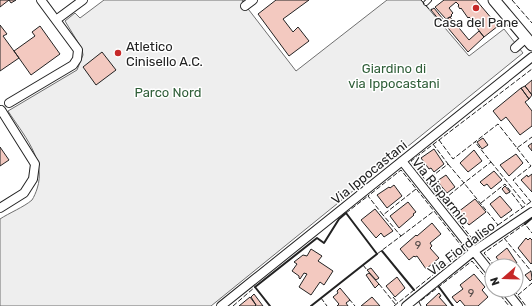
<svg xmlns="http://www.w3.org/2000/svg" width="532" height="306" font-family="Rubik,sans-serif">
<style>
.green{fill:#eee;stroke:#6f6f6f}
.building{fill:#f3c9c0;stroke:#222}
.lines{fill:none;stroke-linecap:round;stroke-linejoin:round}
.lane-casing{stroke:#222;stroke-width:6}
.street-casing{stroke:#222;stroke-width:10}
.secondary-casing{stroke:#222;stroke-width:13}
.lane{stroke:#fff;stroke-width:4}
.street{stroke:#fff;stroke-width:8}
.secondary{stroke:#fff;stroke-width:11}
.fence{stroke:#222;stroke-width:1;stroke-dasharray:5 2;stroke-linecap:butt}
.wall{stroke:#222;stroke-width:2}
.poi-dot{fill:#c62828;stroke:#fff;stroke-width:1.5}
.labels{text-anchor:middle;stroke-width:3;stroke-linejoin:round;paint-order:stroke}
.number-label{font-size:11px;fill:#564c4a}
.poi-label{font-size:13px;fill:#222;stroke:#fff}
.park-label{font-size:13px;fill:#2f5e38;stroke:#fff}
.street-label{font-size:13px;fill:#222;stroke:#fff}
</style>
<rect width="100%" height="100%" fill="#fff"/>
<path class="green" d="M104 0H243L242 1 296 71 387 0H421L469 56 504 29 523 53 211 306H0V219C9 213 24 207 32 200 34 197 36 192 37 189 47 160 22 133 8 111L77 70 83 55 82 49 65 21 75 13 80 18Z"/>
<path class="building" d="M0 0H16L11 3 9 0 0 7Z
M276 0H309L283 19 293 32 298 27 309 41 289 56 258 14Z
M444 0H476L498 26 484 37 474 24 475 23 469 17 468 18 461 8 460 9 458 6 459 5 456 2 449 8 453 13 451 15 452 16 446 19 435 7Z
M434 8 443 19 440 21 431 10Z
M450 17 469 40 479 31 484 37 468 52 443 22Z
M0 25 7 34 3 36 19 58 0 71Z
M40 26 60 54 31 75 14 51 35 36 32 32Z
M102 52 116 70 96 85 83 67Z
M532 80V95L525 86Z
M525 86 532 95 529 99 521 88Z
M521 88 529 99 525 102 532 111V126L520 135 506 117 501 121 493 111Z
M483 138 488 145 482 149 477 142Z
M532 143V151L528 146Z
M0 147 9 160 0 166Z
M434 149 444 164 434 172 431 168 429 169 421 158Z
M474 150 482 161 468 172 460 163Z
M516 154 523 163 509 176 500 165Z
M494 171 502 180 491 189 487 184 484 186 480 182Z
M532 174V192L521 180 527 175 528 177Z
M446 175 455 187 447 193 437 181Z
M394 185 402 196 387 208 377 195 389 187 390 188Z
M505 186 510 192 506 194 502 189Z
M500 196 512 210 501 218 490 204Z
M475 199 486 212 469 225 458 212Z
M408 202 416 212 413 214 414 215 399 228 390 216Z
M375 209 393 231 384 237 381 233 376 238 361 220Z
M432 223 441 234 430 243 432 246 430 248 439 258 426 269 417 256 415 257 414 256 409 260 400 249 416 235 417 236Z
M526 238 528 240 530 238 532 240V263L531 264 518 248Z
M507 248 517 263 514 266 512 264 510 266H503L496 257Z
M311 249 322 256 318 261 333 271 324 285 320 282 311 295 299 287 307 274 304 273 300 279 299 278V276L292 271 297 264 294 262 303 255 307 256Z
M371 268 379 278 376 280 367 270Z
M531 271 532 279 530 281 525 275Z
M369 273 379 284 375 288 366 275Z
M474 274 485 287 482 290 488 297 478 306H465L460 300 457 303 452 297 463 289 460 285Z
M397 277 405 288 395 297 386 286Z
M340 288 350 300 346 303 348 306H337L339 304 333 297 338 293 337 291Z
M439 293 441 296 439 297 447 306H427L426 305Z
M254 294 263 306H255L256 305 251 297Z
M250 297 256 305 255 306H239Z
M372 297 380 306H361Z"/>
<g class="lines">
<g class="lane-casing">
<path id="lane" d="M426 3 429 0"/>
</g>
<g class="street-casing">
<path id="street" d="M245 6 253 0
M56 20 83 0
M515 48 526 38
M9 103 73 65 77 59 78 50 41 0
M0 111 1 110 35 164 33 179 24 193 0 208
M402 161 492 274
M505 290 518 306
M221 306 532 57
M406 306 474 251 532 212"/>
</g>
<g class="secondary-casing">
<path id="secondary" d="M494 0 532 45"/>
</g>
<use href="#lane" class="lane"/>
<use href="#street" class="street"/>
<use href="#secondary" class="secondary"/>
<path class="fence" d="M243 0H244
M421 0 430 10 432 9
M512 0 532 23
M439 140 453 159 498 124 517 148 532 137
M433 144 448 164 426 181 411 161 439 140 532 69
M517 148 531 166 513 180 531 202
M491 162 526 205
M448 164 464 183 491 162 475 142
M426 181 475 242 498 225 464 183 442 201
M416 189 383 215 368 196 401 170 434 211
M481 203 505 184 523 208
M346 213 368 196
M498 225 532 201
M504 238 531 271
M377 254 401 236 383 215
M363 265 367 270
M495 266 484 253 525 224 532 233
M379 284 396 305
M496 290 509 306
M514 290 526 306
M518 295 532 283
M393 297 398 303
M321 298 327 306
M349 299 355 306
M233 306 255 287
M394 306 463 251V248L434 211 401 236
M421 306 419 302 472 261 492 285"/>
<path class="wall" d="M525 224 532 218
M382 251 414 290
M439 287 453 306
M270 306 255 287 317 238 324 243 339 219 346 213 377 254 311 306"/>
</g>
<g class="poi-dot">
<circle cx="476" cy="8" r="4"/>
<circle cx="118" cy="53" r="4"/>
</g>
<g class="labels">
<g class="number-label">
<text x="418" y="249">9</text>
<text x="471" y="297">9</text>
</g>
<g class="poi-label">
<text x="476" y="27">Casa del Pane</text>
<text x="126" y="51" text-anchor="start">Atletico<tspan x="126" dy="15">Cinisello A.C.</tspan></text>
</g>
<g class="park-label">
<text x="394" y="73">Giardino di<tspan x="394" dy="15">via Ippocastani</tspan></text>
<text x="168" y="97">Parco Nord</text>
</g>
<g class="street-label">
<text transform="translate(369 172) rotate(-39)" y="5">Via Ippocastani</text>
<text transform="translate(441 191) rotate(51)" y="5">Via Risparmio</text>
<text transform="translate(461 248) rotate(-37)" y="5">Via Fiordaliso</text>
</g>
</g>
<g transform="translate(504 278) rotate(250)"><circle r="19" fill="#ffffff" stroke="#a7a7a7"/>
<path d="M0-3L7 15L0 10L-7 15Z" fill="#c62828"/>
<text y="-6" font-size="11" font-weight="bold" text-anchor="middle" fill="#222222">N</text>
</g>
</svg>
